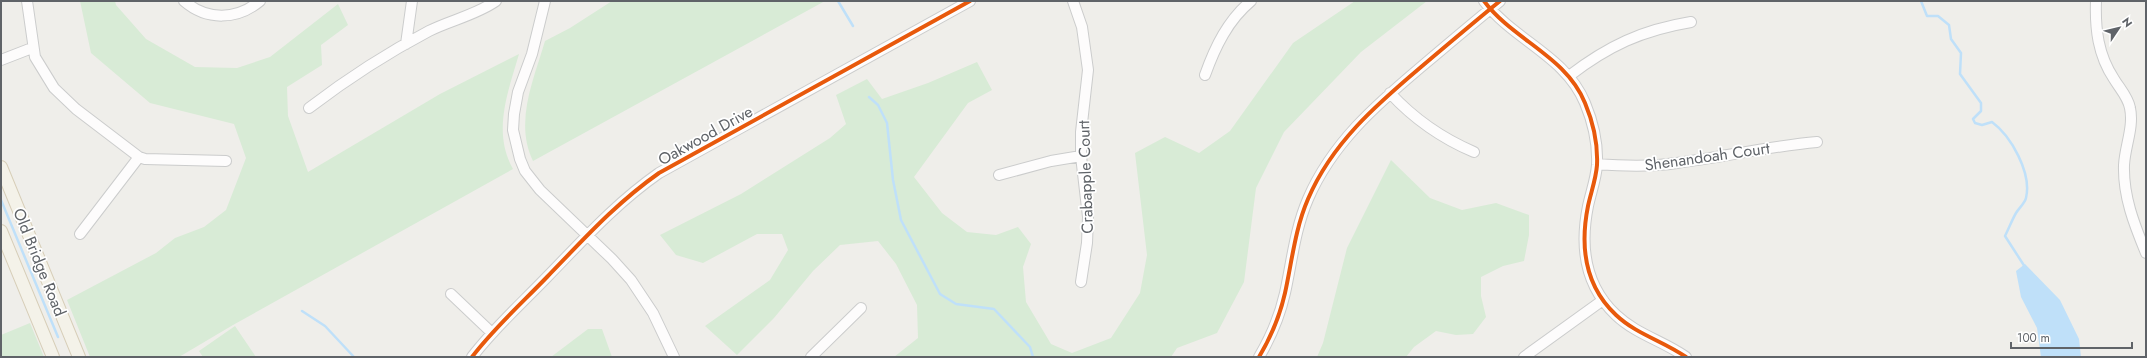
<svg xmlns="http://www.w3.org/2000/svg" width="2147" height="358" font-family="Jost,sans-serif">
<style>
.green{fill:#d8ebd6}
.water{fill:#bfe0f9}
.lines{fill:none;stroke-linecap:round;stroke-linejoin:round}
.stream{stroke:#bfe0f9;stroke-width:2.5}
.minor-casing{stroke:#cbcccc;stroke-width:12}
.major-casing{stroke:#d7ceb8;stroke-width:14}
.minor{stroke:#fdfcfc;stroke-width:10}
.major{stroke:#f4f2e9;stroke-width:12}
.cycleway-casing{stroke:#fff;stroke-width:6}
.cycleway{stroke:#e8590c;stroke-width:4}
.labels{text-anchor:middle;stroke-width:3.5;stroke-linejoin:round;paint-order:stroke}
.street-label{font-size:16px;fill:#5f6368;stroke:#fff}
</style>
<rect width="100%" height="100%" fill="#efeeea"/>
<path class="green" d="M80 1H115L116 5 146 39 195 67 237 68 270 57 338 4 348 25 321 45 322 65 287 87 288 116 308 172 440 94 519 54C508 92 492 132 513 169L233 325 179 357H90L67 300 156 253 175 238 204 227 226 210 246 158 234 124 150 103 91 53Z
M612 1H825L533 161C514 122 534 79 545 41L570 28Z
M1355 1H1427L1361 52 1284 132 1256 188 1244 282 1217 333 1177 348 1171 357H894L918 338 917 305 896 264 878 241 840 245 813 271 774 318 737 355 705 326 770 280 788 250 782 234H757L703 263 676 255 660 235 741 194 830 138 846 124 836 95 867 79 882 99 928 83 977 62 992 90 968 103 914 177 942 213 967 232 996 235 1018 227 1031 244 1023 267 1026 302 1051 344 1072 353 1111 338 1140 293 1147 255 1135 153 1165 137 1199 153 1230 131 1293 43Z
M1391 160 1430 198 1462 210 1496 203 1529 215V235L1524 261 1503 266 1481 277V296L1486 317 1473 334 1456 335 1436 331 1414 347 1406 357H1317L1323 343 1347 248Z
M30 323 44 357H1V335Z
M235 326 256 357H203L199 351Z
M588 329H602L612 357H551Z"/>
<path class="water" d="M2025 264 2060 300 2079 339 2081 357H2041L2037 328 2021 297 2016 271Z"/>
<g class="lines">
<path class="stream" d="M838 1 853 26
M1921 1 1927 16H1938L1949 25 1951 39 1961 53 1960 74 1981 103V111L1973 119 1975 123 1982 125 1992 122C2011 136 2032 173 2026 198 2025 203 2019 208 2016 213 2012 220 2009 228 2005 236L2025 267
M869 97 878 105 887 123 893 180 901 220 940 294 956 304 994 309 1030 347 1033 357
M1 200 58 337
M302 311 325 326 354 357"/>
<g class="minor-casing">
<path id="minor" d="M27 1 35 57 54 88 76 109 139 157 145 159 226 161
M184 1C207 21 237 20 260 1
M545 1 532 54 518 92 514 114 513 130 520 159 525 171 540 190 612 259 631 280 653 313 674 357
M1073 1 1082 27 1088 70 1081 132V156L1088 217 1087 243 1081 282
M1484 1C1513 40 1566 56 1585 103 1593 122 1598 143 1597 165 1596 179 1591 192 1588 206 1580 246 1585 286 1616 315 1636 334 1663 341 1686 357
M2096 1C2095 29 2098 55 2114 79 2120 89 2128 97 2130 108 2134 127 2125 146 2124 165 2123 196 2134 224 2146 253
M406 44 412 1
M1 60 32 48
M1205 75C1215 47 1228 20 1251 1
M1569 76C1608 46 1642 30 1691 22
M1390 93C1415 120 1441 138 1474 152
M309 108C347 79 387 53 429 31 451 20 476 15 496 1
M1597 164C1623 166 1650 167 1677 163 1724 157 1770 146 1817 142
M999 175 1051 161 1081 156
M80 234 139 157
M451 294 492 333
M472 357C494 328 522 303 547 277 584 239 615 204 659 173L970 1
M811 357 861 308
M1259 357C1271 337 1280 315 1285 293 1292 261 1295 229 1308 199 1332 143 1376 105 1421 67 1447 45 1473 23 1500 1
M1524 357 1603 300"/>
</g>
<g class="major-casing">
<path id="major" d="M1 167 79 357
M1 231 53 357"/>
</g>
<use href="#minor" class="minor"/>
<use href="#major" class="major"/>
<g class="cycleway-casing">
<path id="cycleway" d="M1484 1C1513 40 1566 56 1585 103 1593 122 1598 143 1597 165 1596 179 1591 192 1588 206 1580 246 1585 286 1616 315 1636 334 1663 341 1686 357
M472 357C494 328 522 303 547 277 584 239 615 204 659 173L970 1
M1259 357C1271 337 1280 315 1285 293 1292 261 1295 229 1308 199 1332 143 1376 105 1421 67 1447 45 1473 23 1500 1"/>
</g>
<use href="#cycleway" class="cycleway"/>
</g>
<g class="labels">
<g class="street-label">
<text transform="translate(705 135) rotate(-29)" y="6">Oakwood Drive</text>
<text transform="translate(1707 156) rotate(-8)" y="6">Shenandoah Court</text>
<text transform="translate(1085 177) rotate(-92)" y="6">Crabapple Court</text>
<text transform="translate(40 262) rotate(68)" y="6">Old Bridge Road</text>
</g>
</g>
<rect width="2147" height="358" fill="none" stroke="#5f6368" stroke-width="4"/>
<g transform="translate(2119 28) rotate(55)" stroke="#ffffff" stroke-width="3" paint-order="stroke">
<path d="M0-3L7 15L0 10L-7 15Z" fill="#5f6368"/>
<text y="-6" font-size="11" font-weight="bold" text-anchor="middle" fill="#5f6368">N</text>
</g>
<path d="M2011 342v6h121v-6" fill="none" stroke="#5f6368" stroke-width="2"/>
<text x="2017" y="342" font-size="12" fill="#5f6368" stroke="#ffffff" stroke-width="3" paint-order="stroke">100 m</text>
</svg>
